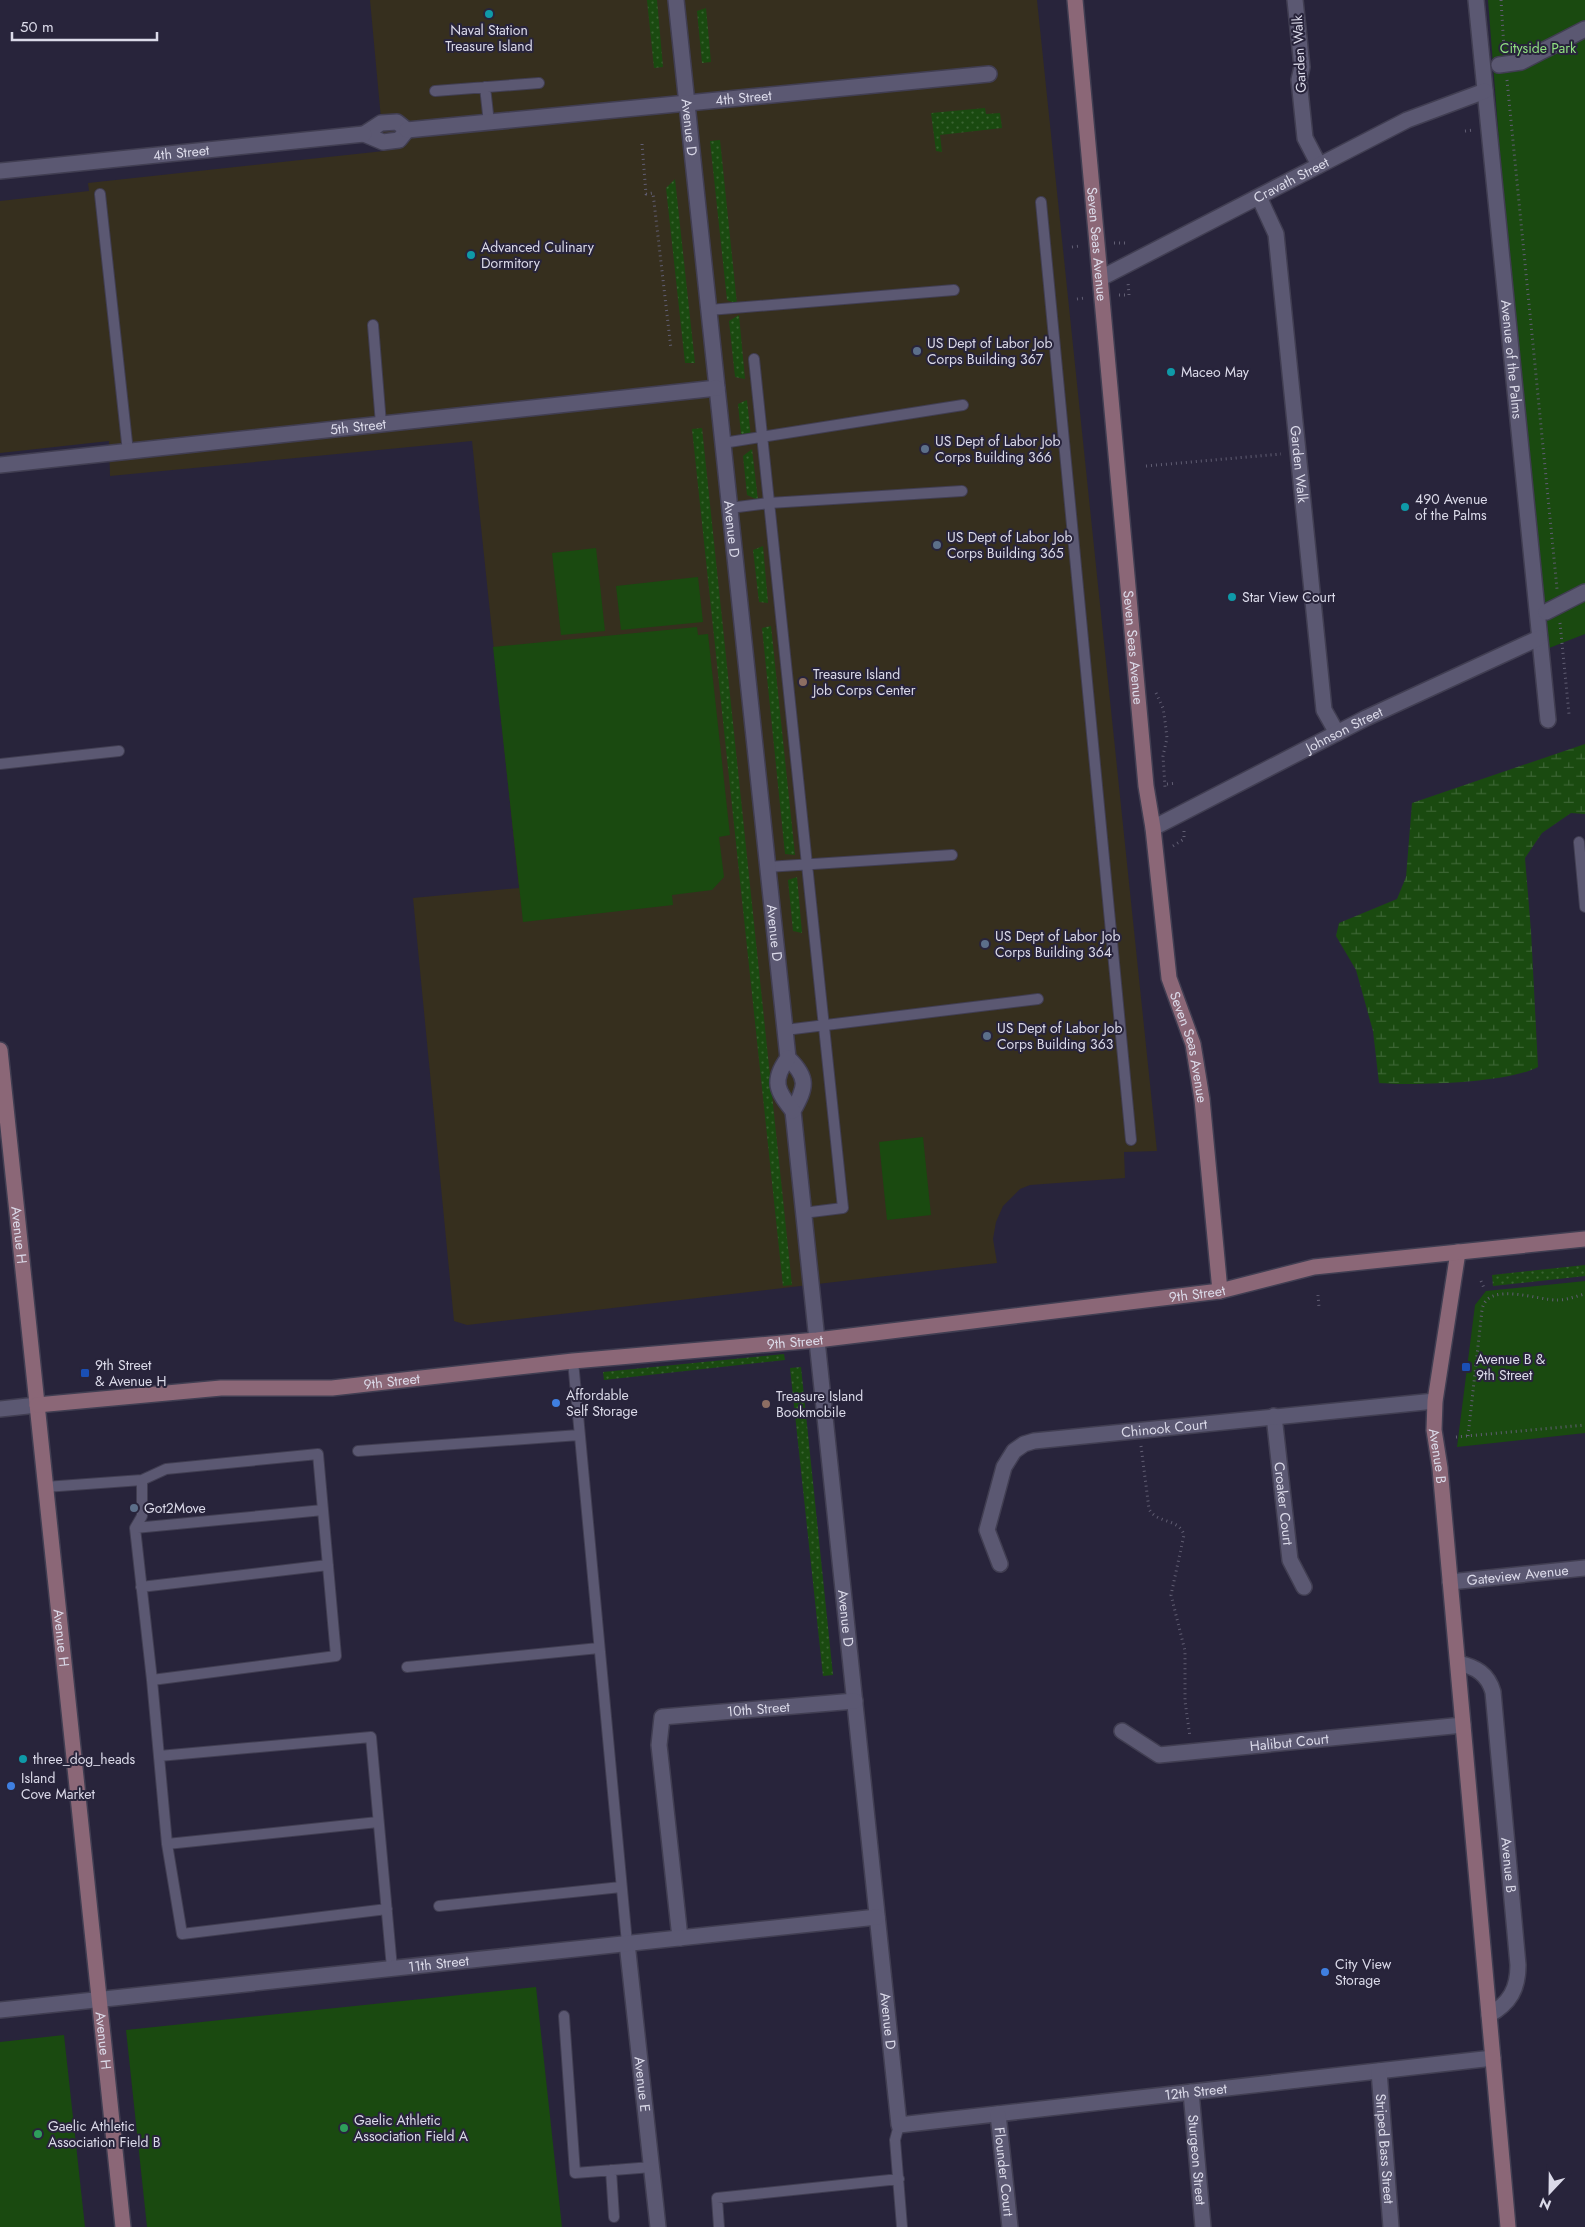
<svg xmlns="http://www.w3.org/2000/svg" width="1585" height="2227" font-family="Jost,sans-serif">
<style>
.education{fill:#362f1e}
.grass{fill:url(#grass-dots)}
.wetland{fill:url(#wetland-marsh)}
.park{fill:#1a4a10}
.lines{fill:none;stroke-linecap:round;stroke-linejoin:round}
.lane-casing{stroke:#413e52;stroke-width:12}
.street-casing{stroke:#413e52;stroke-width:18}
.secondary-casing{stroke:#413e52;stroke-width:18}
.path{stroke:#615e73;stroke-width:3;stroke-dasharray:1 4;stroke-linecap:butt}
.lane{stroke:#5b5872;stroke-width:10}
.street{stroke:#5b5872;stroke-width:15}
.secondary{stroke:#8b6777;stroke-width:15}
.culture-dot{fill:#0f9aa8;stroke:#28243b;stroke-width:2}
.service-dot{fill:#5c6f8a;stroke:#28243b;stroke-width:2}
.education-dot{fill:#8d6e63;stroke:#28243b;stroke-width:2}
.transit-dot{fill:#1a4fb4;stroke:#28243b;stroke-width:2}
.shop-dot{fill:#3f7fe0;stroke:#28243b;stroke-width:2}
.leisure-dot{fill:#2e9e5b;stroke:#28243b;stroke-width:2}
.labels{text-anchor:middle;stroke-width:4;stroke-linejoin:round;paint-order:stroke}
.poi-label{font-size:14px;fill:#dbdae9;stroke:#28243b;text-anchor:start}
.park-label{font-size:14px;fill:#90e081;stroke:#28243b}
.street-label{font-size:14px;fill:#dbdae9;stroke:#28243b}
</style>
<defs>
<pattern id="grass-dots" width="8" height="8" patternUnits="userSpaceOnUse" patternTransform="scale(1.25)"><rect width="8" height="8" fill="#1a4a10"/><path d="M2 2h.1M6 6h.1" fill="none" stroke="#3b6433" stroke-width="1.8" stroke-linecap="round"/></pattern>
<pattern id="wetland-marsh" width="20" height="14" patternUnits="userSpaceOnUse" patternTransform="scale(1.25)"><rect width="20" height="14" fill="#1a4a10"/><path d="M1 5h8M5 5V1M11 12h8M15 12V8" fill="none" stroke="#3b6433"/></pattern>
</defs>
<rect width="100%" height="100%" fill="#28243b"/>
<path class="education" d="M370 0H1037L1157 1151 1124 1152 1125 1178 1030 1185 1020 1189 1003 1206 996 1222 993 1239 997 1263 467 1325 454 1321 413 898 519 888 472 441 110 476 109 441 0 453V201L89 191 88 183 384 151Z"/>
<path class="grass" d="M647 0H657L663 67 654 68Z
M706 8 711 62 702 63 697 11Z
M985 108 986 114 1000 113 1002 128 940 135 942 152 936 151 931 113Z
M720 140 737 304 727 300 710 141Z
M675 179 695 363H685L666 188Z
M739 315 745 379 735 377 729 321Z
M747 400 751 438 741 434 738 404Z
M702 428 792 1285 783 1286 692 429Z
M752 449 758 500 747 495 743 456Z
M763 546 768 603 759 602 753 550Z
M771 626 795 855 785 854 762 628Z
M797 877 802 933 793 931 788 880Z
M1585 1265V1276L1493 1286 1492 1275Z
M784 1354 785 1360 604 1380 603 1372Z
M801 1367 833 1675 823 1676 790 1368Z"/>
<path class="wetland" d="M1585 744V814L1571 813 1542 833 1525 858 1531 931 1538 1067C1508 1083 1413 1086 1379 1083L1373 1031 1356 970 1336 936 1339 923 1397 899 1406 877 1412 803Z"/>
<path class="park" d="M1488 0H1585V634L1539 652Z
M596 548 605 631 561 635 552 553Z
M698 577 703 622 621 630 616 586Z
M697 627 698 635 708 634 730 835 719 837 724 877 712 890 672 895 673 905 523 922 493 647Z
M923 1137 931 1215 887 1220 879 1142Z
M1585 1281V1433L1457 1447 1475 1305 1486 1291Z
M536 1987 562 2227H147L126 2030Z
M64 2035 85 2227H0V2042Z"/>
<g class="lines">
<g class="lane-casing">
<path id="lane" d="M485 87 489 123
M435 91 539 83
M100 194 128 452
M1041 202 1131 1140
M709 310 954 290
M373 325 381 424
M754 359 843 1208 803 1213
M723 443 963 405
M730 508 769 503 962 491
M0 764 119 751
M1579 842 1585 907
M767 867 952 855
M785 1030 1038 999
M573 1361 627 1943
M358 1451 579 1435
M142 1480V1516L135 1528 152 1680
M45 1487 142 1480 166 1469 318 1454 336 1656 152 1680 167 1844 182 1934 387 1909
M135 1528 323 1510
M141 1587 328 1565
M407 1667 599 1648
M159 1756 371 1737 392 1968
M167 1844 378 1822
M439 1906 621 1887
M564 2016 575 2173 652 2167
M899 2125 895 2140 902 2227
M611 2170 614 2217
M719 2227 717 2198 899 2179"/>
</g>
<g class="street-casing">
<g id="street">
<path id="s1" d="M676 0 788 1058C809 1078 806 1087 793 1111L899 2125 1493 2058"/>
<path d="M1295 0 1302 67 1299 80 1305 138 1319 165"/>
<path id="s2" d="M1476 0 1548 720"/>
<path d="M1499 65 1521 62 1585 29"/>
<path d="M397 122 407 130 399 140 383 142 364 134 381 123Z"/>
<path id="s3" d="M407 130 989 74"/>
<path id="s4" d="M0 171 364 134"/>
<path id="s5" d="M1259 197 1276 234 1324 710 1337 733"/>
<path id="s6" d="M1101 278 1407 120 1485 91"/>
<path id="s7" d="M0 465 717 388"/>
<path d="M1546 612 1585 592"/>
<path id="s8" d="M1153 828 1366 718 1539 638"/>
<path d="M788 1058C771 1081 777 1091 793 1111"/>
<path d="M0 1409 37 1405"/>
<path id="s9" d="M1274 1416 1290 1560 1304 1587"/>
<path id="s10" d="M1000 1564 987 1530 1004 1467 1014 1451 1024 1444 1034 1441 1435 1401"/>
<path id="s11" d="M1450 1582 1585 1568"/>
<path id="s12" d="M1458 1663C1476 1667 1488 1674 1493 1692L1518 1965C1518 1989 1510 2003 1489 2015"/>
<path id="s13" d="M1122 1731 1159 1755 1463 1725"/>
<path id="s14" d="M680 1938 659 1745 662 1717 855 1701"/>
<path id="s15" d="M627 1943 658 2227"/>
<path id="s16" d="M0 2010 877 1917"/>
<path id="s17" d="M1379 2071 1391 2227"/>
<path id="s18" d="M1191 2092 1203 2227"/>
<path id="s19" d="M998 2114 1010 2227"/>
</g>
</g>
<g class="secondary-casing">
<g id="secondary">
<path id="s20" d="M1075 0 1146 786 1153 828 1169 978 1193 1044 1202 1099 1220 1291"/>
<path id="s21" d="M0 1050 123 2227"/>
<path id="s22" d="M1458 1252 1435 1401 1434 1430 1440 1468 1508 2227"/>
<path id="s23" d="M37 1405 221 1388H332L573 1361 817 1340 1220 1291 1314 1267 1585 1239"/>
</g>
</g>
<path class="path" d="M1501 0 1504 49
M1507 80 1557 589
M1465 131 1474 130
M642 144 646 194 653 193 671 349
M1114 243H1126V246
M1072 247 1080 246
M1119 295H1129L1128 282
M1077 299 1085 298
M1146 466 1281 454
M1560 623 1569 714
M1156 693 1163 708 1165 721 1167 738 1163 756 1165 787
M1167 784 1177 783
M1173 846 1184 839V831
M1481 1281 1484 1288
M1318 1295 1319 1307
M1468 1436 1482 1310C1487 1280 1539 1301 1558 1300 1568 1300 1576 1296 1585 1294
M1456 1437 1585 1425
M1141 1446 1149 1509C1157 1524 1179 1518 1184 1535L1171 1595 1185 1651V1701L1190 1737"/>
<use href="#lane" class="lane"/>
<use href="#street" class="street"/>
<use href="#secondary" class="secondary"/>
</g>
<g class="culture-dot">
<circle cx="489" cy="14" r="5"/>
<circle cx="471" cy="255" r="5"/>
<circle cx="1171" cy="372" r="5"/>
<circle cx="1405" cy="507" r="5"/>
<circle cx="1232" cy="597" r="5"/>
<circle cx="23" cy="1759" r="5"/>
</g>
<g class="service-dot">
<circle cx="917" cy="351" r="5"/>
<circle cx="925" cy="449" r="5"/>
<circle cx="937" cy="545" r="5"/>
<circle cx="985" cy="944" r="5"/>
<circle cx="987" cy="1036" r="5"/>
<circle cx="134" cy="1508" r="5"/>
</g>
<g class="education-dot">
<circle cx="803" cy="682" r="5"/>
<circle cx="766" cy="1404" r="5"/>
</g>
<g class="transit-dot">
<rect x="1461" y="1362" width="10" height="10" rx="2.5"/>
<rect x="80" y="1368" width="10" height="10" rx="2.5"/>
</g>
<g class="shop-dot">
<circle cx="556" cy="1403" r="5"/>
<circle cx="11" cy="1786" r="5"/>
<circle cx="1325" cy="1972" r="5"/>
</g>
<g class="leisure-dot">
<circle cx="344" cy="2128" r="5"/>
<circle cx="38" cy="2134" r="5"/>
</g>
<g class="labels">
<g class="poi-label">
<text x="489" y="35" text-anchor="middle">Naval Station<tspan x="489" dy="16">Treasure Island</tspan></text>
<text x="481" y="252">Advanced Culinary<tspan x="481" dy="16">Dormitory</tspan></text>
<text x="927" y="348">US Dept of Labor Job<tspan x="927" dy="16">Corps Building 367</tspan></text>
<text x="1181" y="377">Maceo May</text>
<text x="935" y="446">US Dept of Labor Job<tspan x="935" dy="16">Corps Building 366</tspan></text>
<text x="1415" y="504">490 Avenue<tspan x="1415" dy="16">of the Palms</tspan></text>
<text x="947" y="542">US Dept of Labor Job<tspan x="947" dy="16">Corps Building 365</tspan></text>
<text x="1242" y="602">Star View Court</text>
<text x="813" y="679">Treasure Island<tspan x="813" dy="16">Job Corps Center</tspan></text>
<text x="995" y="941">US Dept of Labor Job<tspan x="995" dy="16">Corps Building 364</tspan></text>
<text x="997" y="1033">US Dept of Labor Job<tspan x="997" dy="16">Corps Building 363</tspan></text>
<text x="1476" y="1364">Avenue B &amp;<tspan x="1476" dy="16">9th Street</tspan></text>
<text x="95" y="1370">9th Street<tspan x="95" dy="16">&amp; Avenue H</tspan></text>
<text x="566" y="1400">Affordable<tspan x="566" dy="16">Self Storage</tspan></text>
<text x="776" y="1401">Treasure Island<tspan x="776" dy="16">Bookmobile</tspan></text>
<text x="144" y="1513">Got2Move</text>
<text x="33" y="1764">three_dog_heads</text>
<text x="21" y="1783">Island<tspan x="21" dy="16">Cove Market</tspan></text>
<text x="1335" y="1969">City View<tspan x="1335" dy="16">Storage</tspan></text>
<text x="354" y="2125">Gaelic Athletic<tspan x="354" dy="16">Association Field A</tspan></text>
<text x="48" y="2131">Gaelic Athletic<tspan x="48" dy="16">Association Field B</tspan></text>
</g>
<g class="park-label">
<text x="1538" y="53">Cityside Park</text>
</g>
<g class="street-label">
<text transform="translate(1299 54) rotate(-93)" y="5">Garden Walk</text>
<text dy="5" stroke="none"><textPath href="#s3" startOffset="338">4th Street</textPath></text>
<text dy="5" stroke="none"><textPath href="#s1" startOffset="128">Avenue D</textPath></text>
<text dy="5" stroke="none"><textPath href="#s4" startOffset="182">4th Street</textPath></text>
<text dy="5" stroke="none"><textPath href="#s6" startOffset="214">Cravath Street</textPath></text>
<text dy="5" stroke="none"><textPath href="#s20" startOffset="245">Seven Seas Avenue</textPath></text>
<text dy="5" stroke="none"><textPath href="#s2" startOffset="361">Avenue of the Palms</textPath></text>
<text dy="5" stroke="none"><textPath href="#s7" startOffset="360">5th Street</textPath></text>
<text dy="5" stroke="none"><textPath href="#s5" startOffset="272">Garden Walk</textPath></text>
<text dy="5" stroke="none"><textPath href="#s1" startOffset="532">Avenue D</textPath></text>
<text dy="5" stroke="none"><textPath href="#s20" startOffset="650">Seven Seas Avenue</textPath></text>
<text dy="5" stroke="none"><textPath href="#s8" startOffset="215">Johnson Street</textPath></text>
<text dy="5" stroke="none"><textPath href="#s1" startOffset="938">Avenue D</textPath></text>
<text dy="5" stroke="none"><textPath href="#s20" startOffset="1055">Seven Seas Avenue</textPath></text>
<text dy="5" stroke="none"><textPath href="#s21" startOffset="186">Avenue H</textPath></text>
<text dy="5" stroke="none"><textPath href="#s23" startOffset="1166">9th Street</textPath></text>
<text dy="5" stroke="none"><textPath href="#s23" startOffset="761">9th Street</textPath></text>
<text dy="5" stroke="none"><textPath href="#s23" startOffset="356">9th Street</textPath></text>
<text dy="5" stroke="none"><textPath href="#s10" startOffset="274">Chinook Court</textPath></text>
<text dy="5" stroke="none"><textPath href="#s22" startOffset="206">Avenue B</textPath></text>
<text dy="5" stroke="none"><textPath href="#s9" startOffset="88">Croaker Court</textPath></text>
<text dy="5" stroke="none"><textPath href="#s11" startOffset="68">Gateview Avenue</textPath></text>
<text dy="5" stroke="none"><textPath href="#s1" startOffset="1634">Avenue D</textPath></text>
<text dy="5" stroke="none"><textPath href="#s21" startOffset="591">Avenue H</textPath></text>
<text dy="5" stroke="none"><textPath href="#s14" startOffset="319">10th Street</textPath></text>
<text dy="5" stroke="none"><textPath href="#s13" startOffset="175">Halibut Court</textPath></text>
<text dy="5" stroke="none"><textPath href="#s12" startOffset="222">Avenue B</textPath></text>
<text dy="5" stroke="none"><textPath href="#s16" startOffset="441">11th Street</textPath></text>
<text dy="5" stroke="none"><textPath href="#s1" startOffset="2039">Avenue D</textPath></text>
<text dy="5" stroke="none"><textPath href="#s21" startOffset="996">Avenue H</textPath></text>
<text dy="5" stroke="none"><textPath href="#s15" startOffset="142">Avenue E</textPath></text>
<text dy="5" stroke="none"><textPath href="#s1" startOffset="2442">12th Street</textPath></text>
<text dy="5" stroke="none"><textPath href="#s17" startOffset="78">Striped Bass Street</textPath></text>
<text dy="5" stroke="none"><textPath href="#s18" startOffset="68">Sturgeon Street</textPath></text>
<text dy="5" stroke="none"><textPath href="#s19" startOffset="58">Flounder Court</textPath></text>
</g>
</g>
<g transform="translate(1550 2192) rotate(202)" stroke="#28243b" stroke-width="4" paint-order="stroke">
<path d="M0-4L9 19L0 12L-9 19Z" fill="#dbdae9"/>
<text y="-8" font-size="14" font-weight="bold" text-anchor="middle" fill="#dbdae9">N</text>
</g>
<path d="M12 32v8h145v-8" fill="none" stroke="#dbdae9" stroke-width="2.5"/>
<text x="20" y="32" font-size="15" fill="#dbdae9" stroke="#28243b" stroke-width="4" paint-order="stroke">50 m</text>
</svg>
